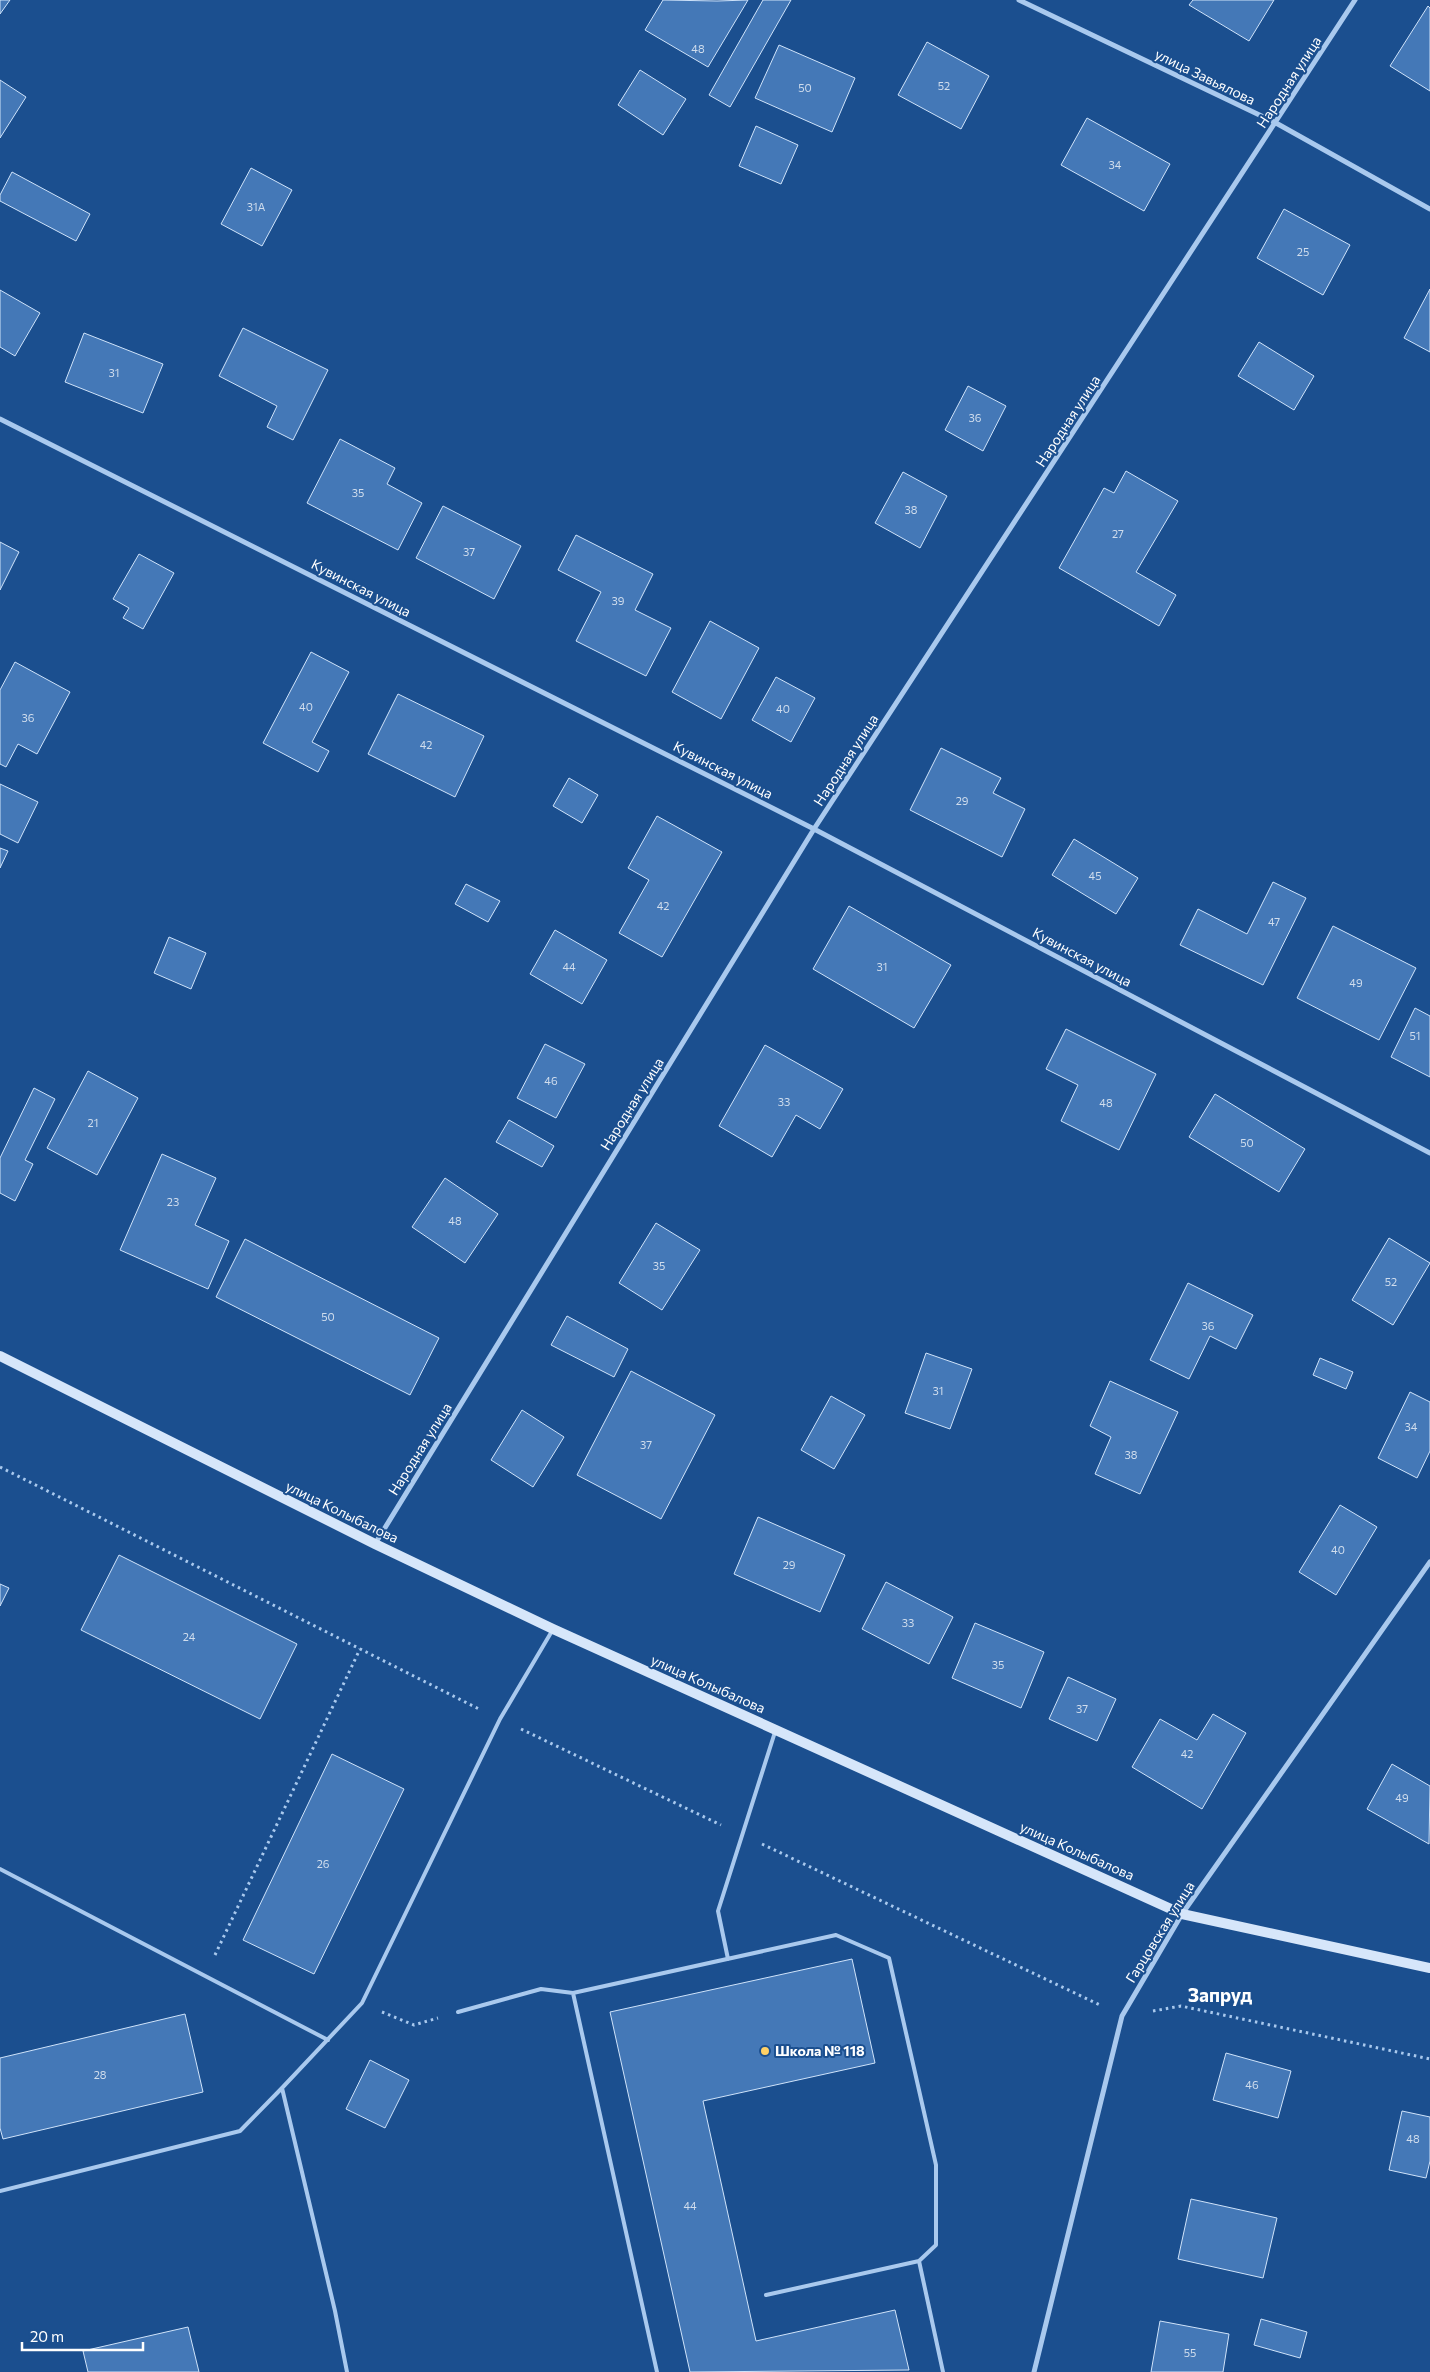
<svg xmlns="http://www.w3.org/2000/svg" width="1430" height="2372" font-family="Commissioner,sans-serif">
<style>
.building{fill:#4478b7;stroke:#cfe3fa}
.lines{fill:none;stroke-linecap:round;stroke-linejoin:round}
.path{stroke:#a9c9ee;stroke-width:3;stroke-dasharray:2.5 4;stroke-linecap:butt}
.lane{stroke:#a9c9ee;stroke-width:4}
.street{stroke:#a9c9ee;stroke-width:5}
.secondary{stroke:#d6e6fa;stroke-width:10}
.poi-dot{fill:#ffd166;stroke:#1b4f8f;stroke-width:2}
.labels{text-anchor:middle;stroke-width:4;stroke-linejoin:round;paint-order:stroke}
.number-label{font-size:11px;fill:#d0dded}
.street-label{font-size:14px;fill:#fff;stroke:#1b4f8f}
.poi-label{font-size:14px;font-weight:bold;fill:#fff;stroke:#1b4f8f;text-anchor:start}
.district-label{font-size:19px;font-weight:bold;fill:#fff;stroke:#1b4f8f}
</style>
<rect width="100%" height="100%" fill="#1b4f8f"/>
<path class="building" d="M0 0H10L0 14Z
M663 0 717 1 748 0 708 67 645 30Z
M763 0H791L730 107 709 95Z
M1193 0H1274L1249 41 1189 5Z
M1428 6 1430 8V91L1390 66Z
M927 42 989 76 961 129 898 95Z
M779 45 855 78 832 132 755 98Z
M640 70 686 99 663 135 618 105Z
M0 80 26 97 0 138Z
M1087 118 1170 164 1144 211 1061 165Z
M756 126 798 145 781 184 739 166Z
M251 168 292 190 262 246 221 224Z
M12 172 90 214 76 241 0 201V195Z
M1284 209 1350 245 1323 295 1257 258Z
M1430 289V352L1404 338Z
M0 290 40 313 15 356 0 347Z
M243 328 328 370 293 440 267 427 277 406 219 376Z
M84 333 163 364 143 413 65 382Z
M1259 342 1314 376 1294 410 1238 376Z
M968 386 1006 406 983 451 945 430Z
M340 439 395 468 387 484 422 503 398 550 307 503Z
M1126 471 1178 501 1136 572 1176 595 1159 626 1059 568 1104 488 1114 493Z
M903 472 947 496 920 548 875 523Z
M443 506 521 546 494 599 416 558Z
M576 535 653 574 635 610 671 628 646 676 576 641 601 592 558 570Z
M0 542 19 552 0 590Z
M139 554 174 573 143 629 123 618 129 608 113 599Z
M710 621 759 648 721 719 672 692Z
M311 652 349 672 312 742 329 751 318 772 263 743Z
M15 662 70 692 37 754 18 744 6 767 0 764V690Z
M776 677 815 698 791 742 752 720Z
M398 694 484 736 455 797 368 754Z
M941 748 1001 778 993 793 1025 809 1002 857 910 810Z
M569 778 598 795 582 823 553 806Z
M0 784 38 802 18 843 0 834Z
M657 816 722 852 662 957 619 933 649 880 628 868Z
M1074 839 1138 878 1116 914 1052 875Z
M0 848 8 851 0 868Z
M1273 882 1306 898 1263 985 1180 945 1198 909 1247 934Z
M466 884 500 901 488 922 455 904Z
M849 906 951 965 914 1028 813 969Z
M1333 926 1416 968 1379 1040 1297 998Z
M555 930 607 960 582 1004 530 974Z
M169 937 206 953 191 989 154 973Z
M1415 1008 1430 1016V1077L1391 1057Z
M1066 1029 1156 1074 1119 1150 1061 1121 1078 1085 1046 1069Z
M545 1044 585 1064 556 1118 517 1098Z
M765 1045 843 1089 820 1129 796 1115 772 1157 719 1126Z
M88 1071 138 1098 97 1175 47 1148Z
M34 1088 55 1099 25 1160 33 1164 15 1201 0 1193V1158Z
M1215 1094 1305 1149 1279 1192 1189 1137Z
M509 1120 554 1146 542 1167 496 1142Z
M162 1154 216 1178 195 1225 229 1241 208 1289 120 1250Z
M445 1178 498 1214 465 1263 412 1227Z
M656 1223 700 1250 662 1310 619 1283Z
M1389 1238 1430 1263 1393 1325 1352 1300Z
M245 1239 439 1338 410 1395 216 1297Z
M1188 1283 1253 1315 1236 1349 1210 1336 1189 1379 1150 1360Z
M567 1316 628 1349 614 1377 551 1345Z
M926 1353 972 1369 950 1429 905 1413Z
M1320 1358 1353 1372 1346 1389 1313 1375Z
M631 1371 715 1415 661 1519 577 1475Z
M1110 1381 1178 1412 1140 1494 1095 1474 1111 1437 1090 1426Z
M1410 1392 1430 1402V1451L1417 1478 1378 1458Z
M831 1396 865 1415 834 1469 801 1450Z
M522 1410 564 1437 533 1487 491 1460Z
M1340 1505 1377 1527 1336 1595 1299 1572Z
M758 1517 845 1555 820 1612 734 1574Z
M119 1555 297 1644 260 1719 81 1630Z
M886 1582 953 1617 929 1664 862 1629Z
M0 1584 9 1588 0 1606Z
M975 1623 1044 1652 1021 1708 952 1678Z
M1068 1677 1116 1699 1097 1741 1049 1719Z
M1213 1714 1246 1733 1202 1809 1132 1767 1160 1719 1197 1740Z
M332 1754 404 1789 314 1974 243 1940Z
M1392 1764 1430 1786 1429 1844 1367 1809Z
M852 1959 875 2063 703 2101 756 2341 895 2310 909 2370 690 2372 610 2012Z
M185 2014 203 2092 3 2139 0 2128V2058Z
M1226 2053 1291 2071 1278 2118 1213 2100Z
M370 2060 409 2080 385 2128 346 2109Z
M1402 2111 1430 2117V2161L1426 2178 1389 2170Z
M1191 2199 1277 2218 1263 2278 1178 2259Z
M1261 2319 1307 2332 1300 2358 1254 2345Z
M1160 2321 1229 2334 1223 2372H1151Z
M188 2327 199 2372H88L83 2351Z"/>
<g class="lines">
<path class="path" d="M0 1467 479 1709
M521 1729 721 1825
M762 1844 1102 2006
M215 1955 360 1649
M1153 2011 1181 2006 1430 2059
M382 2012 414 2025 438 2018"/>
<path class="lane" d="M0 1869 328 2040
M728 1959 718 1911 775 1732
M458 2012 541 1989 573 1993
M282 2088 335 2311 347 2372
M0 2191 240 2131 282 2088 362 2003 500 1719 552 1631
M766 2295 919 2261
M657 2372 573 1993 836 1935 889 1958 936 2165V2245L919 2261 943 2372"/>
<path class="street" d="M1019 0 1276 123 1430 209
M0 419 814 829 1430 1153
M375 1544 814 829 1355 0
M1034 2372 1122 2016 1182 1914 1430 1562"/>
<path class="secondary" d="M0 1356 375 1544 553 1629 1182 1914 1430 1968"/>
</g>
<circle class="poi-dot" cx="765" cy="2051" r="5"/>
<g class="labels">
<g class="number-label">
<text x="698" y="53">48</text>
<text x="944" y="90">52</text>
<text x="805" y="92">50</text>
<text x="1115" y="169">34</text>
<text x="256" y="211">31А</text>
<text x="1303" y="256">25</text>
<text x="114" y="377">31</text>
<text x="975" y="422">36</text>
<text x="358" y="497">35</text>
<text x="911" y="514">38</text>
<text x="1118" y="538">27</text>
<text x="469" y="556">37</text>
<text x="618" y="605">39</text>
<text x="306" y="711">40</text>
<text x="783" y="713">40</text>
<text x="28" y="722">36</text>
<text x="426" y="749">42</text>
<text x="962" y="805">29</text>
<text x="1095" y="880">45</text>
<text x="663" y="910">42</text>
<text x="1274" y="926">47</text>
<text x="569" y="971">44</text>
<text x="882" y="971">31</text>
<text x="1356" y="987">49</text>
<text x="1415" y="1040">51</text>
<text x="551" y="1085">46</text>
<text x="784" y="1106">33</text>
<text x="1106" y="1107">48</text>
<text x="93" y="1127">21</text>
<text x="1247" y="1147">50</text>
<text x="173" y="1206">23</text>
<text x="455" y="1225">48</text>
<text x="659" y="1270">35</text>
<text x="1391" y="1286">52</text>
<text x="328" y="1321">50</text>
<text x="1208" y="1330">36</text>
<text x="938" y="1395">31</text>
<text x="1411" y="1431">34</text>
<text x="646" y="1449">37</text>
<text x="1131" y="1459">38</text>
<text x="1338" y="1554">40</text>
<text x="789" y="1569">29</text>
<text x="908" y="1627">33</text>
<text x="189" y="1641">24</text>
<text x="998" y="1669">35</text>
<text x="1082" y="1713">37</text>
<text x="1187" y="1758">42</text>
<text x="1402" y="1802">49</text>
<text x="323" y="1868">26</text>
<text x="100" y="2079">28</text>
<text x="1252" y="2089">46</text>
<text x="1413" y="2143">48</text>
<text x="690" y="2210">44</text>
<text x="1190" y="2357">55</text>
</g>
<g class="street-label">
<text transform="translate(1205 77) rotate(26)" y="5">улица Завьялова</text>
<text transform="translate(1289 82) rotate(-57)" y="5">Народная улица</text>
<text transform="translate(1068 421) rotate(-57)" y="5">Народная улица</text>
<text transform="translate(361 588) rotate(27)" y="5">Кувинская улица</text>
<text transform="translate(846 760) rotate(-57)" y="5">Народная улица</text>
<text transform="translate(723 770) rotate(27)" y="5">Кувинская улица</text>
<text transform="translate(1082 957) rotate(28)" y="5">Кувинская улица</text>
<text transform="translate(632 1104) rotate(-58)" y="5">Народная улица</text>
<text transform="translate(420 1449) rotate(-58)" y="5">Народная улица</text>
<text transform="translate(342 1512) rotate(26)" y="5">улица Колыбалова</text>
<text transform="translate(708 1684) rotate(24)" y="5">улица Колыбалова</text>
<text transform="translate(1077 1851) rotate(24)" y="5">улица Колыбалова</text>
<text transform="translate(1160 1932) rotate(-58)" y="5">Гарцовская улица</text>
</g>
<g class="poi-label">
<text x="775" y="2056">Школа № 118</text>
</g>
<g class="district-label">
<text x="1220" y="2002">Запруд</text>
</g>
</g>
<path d="M22 2342v8h121v-8" fill="none" stroke="#ffffff" stroke-width="2.5"/>
<text x="30" y="2342" font-size="15" fill="#ffffff" stroke="#1b4f8f" stroke-width="4" paint-order="stroke">20 m</text>
</svg>
